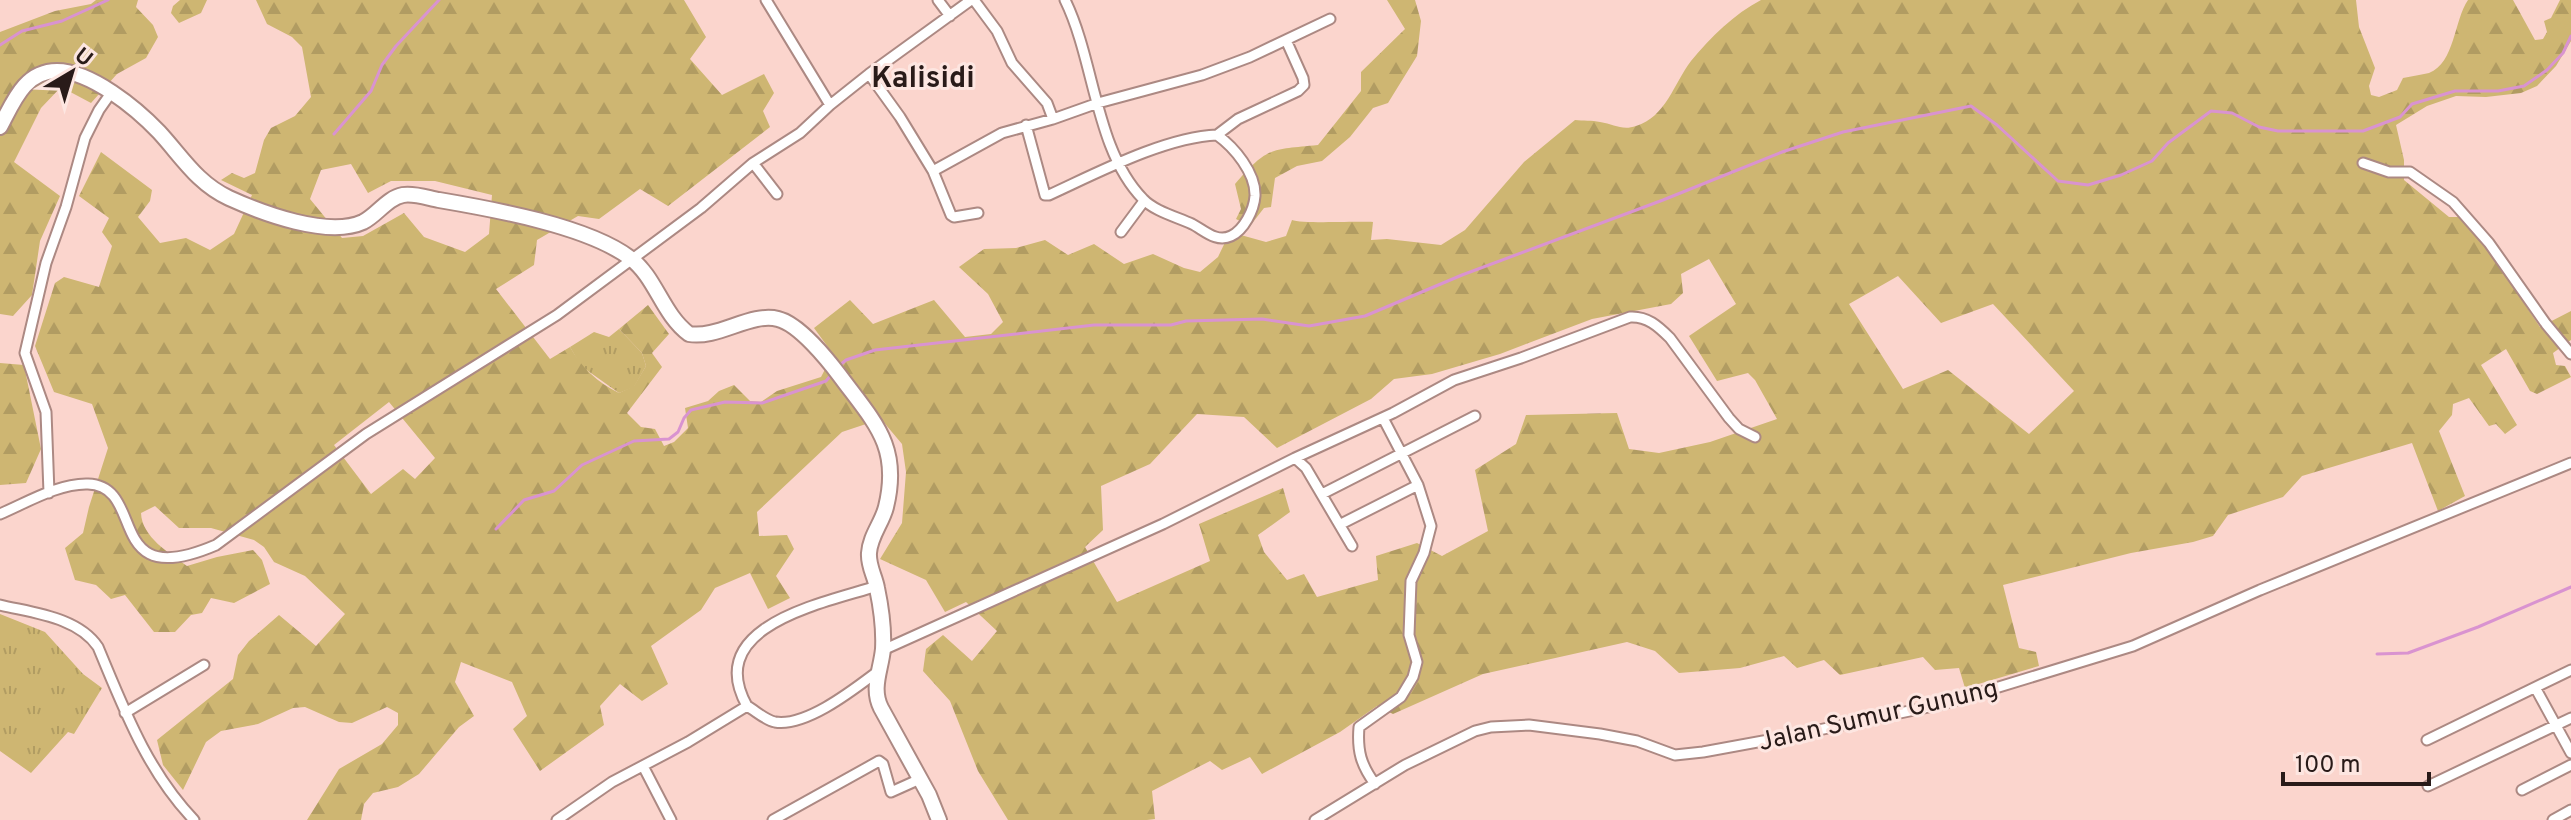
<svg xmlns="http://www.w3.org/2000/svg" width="2571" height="820" font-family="Overpass,sans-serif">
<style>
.grass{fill:url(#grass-tufts)}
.forest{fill:url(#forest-firs);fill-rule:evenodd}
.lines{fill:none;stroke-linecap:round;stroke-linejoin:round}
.stream{stroke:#d993d0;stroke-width:3}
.street-casing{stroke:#ac8983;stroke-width:13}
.secondary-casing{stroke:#ac8983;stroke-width:18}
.street{stroke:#fff;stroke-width:9}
.secondary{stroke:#fff;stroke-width:14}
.labels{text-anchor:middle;stroke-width:6;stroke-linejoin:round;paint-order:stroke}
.street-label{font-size:26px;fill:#291b19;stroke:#fde6e1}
.quarter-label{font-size:30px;font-weight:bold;fill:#291b19;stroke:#fde6e1}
</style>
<defs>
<pattern id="grass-tufts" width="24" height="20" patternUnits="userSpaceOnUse" patternTransform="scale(2)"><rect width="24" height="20" fill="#ceb672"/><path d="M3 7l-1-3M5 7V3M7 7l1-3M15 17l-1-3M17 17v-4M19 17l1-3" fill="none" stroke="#b19c62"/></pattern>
<pattern id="forest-firs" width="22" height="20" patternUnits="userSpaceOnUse" patternTransform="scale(2)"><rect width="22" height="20" fill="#ceb672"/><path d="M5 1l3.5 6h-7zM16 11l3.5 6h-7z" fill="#b19c62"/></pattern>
</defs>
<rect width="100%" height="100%" fill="#fbd5cd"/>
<path class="grass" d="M619 329 642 353 646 366 634 387 619 393 581 366 570 347 594 332 609 337Z
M0 614 45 632 83 674 102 688 74 734 68 732 31 773 0 751Z"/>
<path class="forest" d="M96 0H138L136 7 153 25 158 37 146 58 117 74 91 103 61 87 41 108 14 162 60 196 40 241 32 295 13 316 0 314V32L55 11 91 4Z
M180 0H207L201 13 179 23 171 13 173 6Z
M256 0H684L706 37 690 59 722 95 764 74 774 93 763 111 770 127 668 206 640 189 599 219 578 216 537 240 534 265 496 289 550 359 570 347C582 368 597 382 619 393L634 386 646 366 642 353 619 329 648 305 669 334 652 353 662 367 627 413 641 427 655 429 664 446 674 442 688 428 685 408 708 401 719 391 734 385 750 401 761 402 777 391 821 377 833 354 814 328 850 300 873 324 934 300 965 337 991 334 1003 322 988 294 959 267 984 249 1016 248 1045 240 1068 255 1094 244 1124 264 1153 254 1184 268 1200 272 1218 257 1230 232 1266 242 1286 236 1292 220C1301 224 1358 221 1373 222L1371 240 1387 239 1441 245 1465 230 1524 162 1575 120C1583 121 1592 120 1600 122 1614 124 1622 131 1636 126 1666 117 1674 83 1691 61 1711 37 1734 14 1761 0H2356L2359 27 2375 68 2369 86 2371 95 2379 97 2397 90 2403 78C2412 76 2421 75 2429 73 2455 63 2454 20 2468 0H2513L2535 40 2543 39 2547 32 2544 21 2551 18 2560 0H2571V41L2556 66 2537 86 2521 93 2486 97 2456 96 2427 106 2396 125 2404 160V180L2449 217H2458L2487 248 2540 327 2571 311V340L2553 353 2556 365 2565 366 2571 377 2537 394 2530 391 2506 349 2481 365 2517 425 2505 434 2496 424 2489 426 2469 398 2453 404 2452 415 2439 431 2465 496 2438 511 2412 443 2302 476 2283 497 2228 515 2213 536 2193 542 2131 553 2003 585 2019 648 2036 652 2039 666 1965 688 1959 668 1935 670 1923 657 1840 675 1824 660 1797 668 1784 656 1740 668 1679 673 1655 651 1627 642 1483 674 1393 714 1377 706 1340 732 1262 774 1250 757 1222 770 1210 761 1152 791 1155 819 1147 820H1008L978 771 950 701 923 671 926 649 943 635 972 661 997 631 966 602 945 612 926 580 880 559 902 523 906 472 902 444 881 419 842 432 757 512 759 536 787 535 794 549 776 576 790 598 768 609 750 573 715 588 701 610 651 646 668 684 642 701 620 684 600 706 604 725 540 771 513 729 527 716 512 682 461 662 455 682 474 716 459 727 419 774 398 787 373 793 364 804 361 820H307L339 769 382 744 398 725V713L387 707 352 723 339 722 305 707 293 708 258 724 221 731 206 742 183 790 163 765 157 740 233 679 238 655 249 641 279 615 316 646 345 614 305 576 274 562 264 547 254 540 211 528H179L155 506 141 513C142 537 169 553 187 566L217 557 253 550 262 560 270 584 234 603 211 598 202 613 191 615 175 632H154L125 595 111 599 96 585 75 580 65 548 83 533 89 507 108 448 92 404 54 392 35 346 55 283 64 277 99 287 112 246 102 232 109 218 79 196 101 152 152 190 150 201 138 217 160 243 186 238 210 250 234 234 252 195 221 180 232 173 244 178 255 173 264 140 271 128 295 116 311 97 302 47 292 37 267 24ZM351 164 368 193 391 181H435L492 195 489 234 465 252 424 237 404 213 363 236 342 238 310 199 321 170ZM1709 259 1736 304 1689 336 1717 381 1748 373 1755 380 1777 419 1710 442 1659 453 1629 449 1617 413 1526 415 1516 444 1475 470 1488 531 1442 556 1417 543 1376 556 1378 580 1317 597 1304 574 1287 580 1264 552 1258 535 1290 512 1283 488 1199 524 1210 561 1117 602 1085 547 1103 530 1101 486 1150 464 1197 414 1244 417 1277 448 1371 399 1394 379 1432 374 1500 354 1592 319 1671 304 1683 293 1681 274ZM1898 276 1941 323 1993 304 2074 391 2029 434 1948 370 1903 389 1849 304ZM389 402 435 458 415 479 403 469 371 494 334 445Z
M1387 0H1415L1421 21 1417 56 1388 103 1373 108 1350 137 1322 161 1297 166 1275 178 1271 207 1264 208 1250 226 1236 219 1241 209 1235 184C1268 146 1271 150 1318 145L1361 91V72L1405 29Z
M0 363 24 365 41 449 26 483 0 485Z"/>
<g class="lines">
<path class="stream" d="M0 45 22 31 62 21 108 0
M334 134 371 91 382 65 396 46 439 0
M840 365 846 360 875 350 1094 325H1171L1186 321 1262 319 1309 326 1365 316 1462 275 1663 200 1782 152 1843 132 1971 106 1997 125 2058 181 2088 185 2121 175 2152 161 2168 143 2211 111 2232 113 2259 127 2278 131H2363L2400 117 2412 104 2455 91H2498L2524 86 2547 70 2563 53 2571 36
M496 529 524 500 554 491 582 465 634 441 669 439 678 432 684 418 691 410 725 402 762 403 826 381 832 374
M2377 654 2408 653 2478 627 2571 587"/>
<g class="street-casing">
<path id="street" d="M766 0 830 105
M938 0 950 16
M974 0 997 31 1012 63 1047 103 1053 119
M869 74 900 117 933 171 951 215 954 217 978 213
M1026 125 1045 195H1049C1097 173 1165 137 1217 135 1234 147 1256 173 1255 196 1254 210 1244 230 1231 236 1216 243 1204 230 1192 224 1177 217 1154 211 1143 199 1095 150 1095 61 1065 0
M1217 135 1238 119 1298 91 1304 85 1303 78 1286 40
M753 163 777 194
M2363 163 2389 172H2410L2453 202 2489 243 2546 324 2571 354
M933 171 1002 133 1053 119 1098 103 1202 75 1250 57 1330 19
M1121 232 1144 201
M1295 458 1393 413 1454 380 1521 358 1630 317C1647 316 1658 326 1670 338L1729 418 1739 429 1755 437
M49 493 46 412 25 353 46 263 66 207 85 138 99 110 111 93
M1322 494 1475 416
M0 514C26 503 59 483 88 484 148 486 102 594 216 545L366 434 557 315 701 208 753 163 800 133 830 105 869 74 971 0
M1341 524 1418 485
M0 605C33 613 78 617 98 647 124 709 147 771 194 820
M883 650 1163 524 1295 458 1306 468 1352 546
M2536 689 2571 753
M747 706C756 711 765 720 775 722 806 727 853 690 877 672
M125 713 204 665
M2427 740 2571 670
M643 766 671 820
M1375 784C1361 765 1357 751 1359 727L1401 697 1413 677 1417 662 1409 635 1411 581 1424 553 1431 526 1418 485 1383 418
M2428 786 2571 718
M2522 790 2571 765
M557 820 612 782 688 742 747 706C702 625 825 603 877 586
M773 820 879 761 883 764 891 792 920 779
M1315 820 1405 765 1475 731 1491 727 1529 725 1600 734 1637 741 1675 755 1703 752 1785 737 1943 704 2133 646 2260 590 2571 463
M2553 820 2571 810"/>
</g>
<g class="secondary-casing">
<path id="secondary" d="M0 127C13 103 24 71 57 71 91 71 136 108 159 132 182 157 197 183 229 198 262 213 328 238 363 222 377 215 387 198 403 195 414 193 428 198 439 200 492 209 588 226 630 258 656 277 662 314 689 334 718 339 751 312 778 319 799 324 828 360 840 376 874 422 901 446 886 507 882 523 870 536 869 553 868 566 875 576 877 588 881 607 884 630 883 649 881 670 871 688 881 708L929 795 939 820"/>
</g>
<use href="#street" class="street"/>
<use href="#secondary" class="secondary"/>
</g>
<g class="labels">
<g class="street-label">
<text transform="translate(1878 714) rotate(-13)" y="9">Jalan Sumur Gunung</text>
</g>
<g class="quarter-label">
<text x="923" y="87">Kalisidi</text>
</g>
</g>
<g transform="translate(72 72) rotate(38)" stroke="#fde6e1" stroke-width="6" paint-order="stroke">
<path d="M0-6L14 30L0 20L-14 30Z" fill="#291b19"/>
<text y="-12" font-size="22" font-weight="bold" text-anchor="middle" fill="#291b19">U</text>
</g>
<path d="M2283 772v12h146v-12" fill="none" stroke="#291b19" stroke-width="4"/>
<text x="2295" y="772" font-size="24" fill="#291b19" stroke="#fde6e1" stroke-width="6" paint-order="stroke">100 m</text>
</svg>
